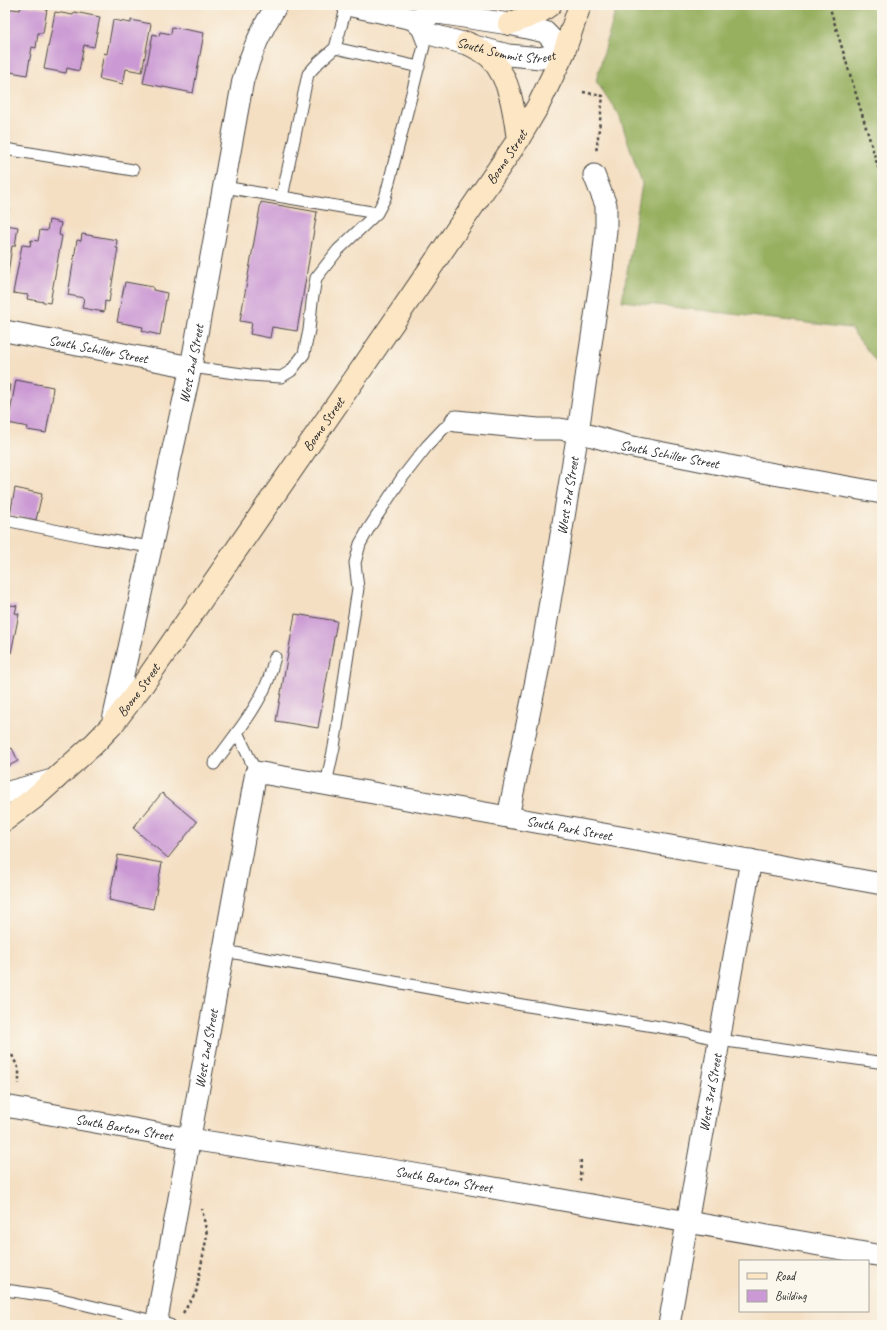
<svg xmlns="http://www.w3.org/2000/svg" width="887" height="1330" font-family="Caveat,sans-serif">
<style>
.forest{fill:#97b060;stroke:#616e46}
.building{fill:#cb9ad4}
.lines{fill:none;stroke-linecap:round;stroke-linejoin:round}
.lane-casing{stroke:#494642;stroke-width:13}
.street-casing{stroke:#494642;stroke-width:23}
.secondary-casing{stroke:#494642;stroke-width:24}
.path{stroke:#494642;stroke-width:2.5;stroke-dasharray:3 3;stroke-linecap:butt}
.lane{stroke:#fff;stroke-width:11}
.street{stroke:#fff;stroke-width:21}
.secondary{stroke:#fce6c4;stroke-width:22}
.labels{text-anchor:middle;stroke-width:4;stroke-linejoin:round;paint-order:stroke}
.street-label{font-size:14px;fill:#2b2b2b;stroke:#fbf7ec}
</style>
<rect width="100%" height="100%" fill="#fbf7ec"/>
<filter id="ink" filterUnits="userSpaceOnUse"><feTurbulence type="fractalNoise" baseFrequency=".025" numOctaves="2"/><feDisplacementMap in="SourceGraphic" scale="8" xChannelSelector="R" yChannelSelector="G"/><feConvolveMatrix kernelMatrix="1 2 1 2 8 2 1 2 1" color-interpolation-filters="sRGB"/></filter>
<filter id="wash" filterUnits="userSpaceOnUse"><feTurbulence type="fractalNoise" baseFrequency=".012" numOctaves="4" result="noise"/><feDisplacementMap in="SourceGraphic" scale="16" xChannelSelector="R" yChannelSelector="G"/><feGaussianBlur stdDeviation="0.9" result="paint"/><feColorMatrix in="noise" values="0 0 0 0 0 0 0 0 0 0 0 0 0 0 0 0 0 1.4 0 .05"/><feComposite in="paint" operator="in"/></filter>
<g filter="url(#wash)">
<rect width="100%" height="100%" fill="#f4dfc3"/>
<path class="forest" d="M617 5H882V369L850 328 622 301 642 184 619 115 596 81Z"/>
<g id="blocks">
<path class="building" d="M21 5 47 9 43 33H38L36 48 32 47 27 75 5 71V8L20 10Z
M55 12 73 15 74 12 100 17 94 47 84 45 79 71 67 68 66 73 44 69Z
M113 20 131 23V20L151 24 142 72 126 69 123 84 99 79 104 53 107 54Z
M172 27 204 33 193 93 143 83 153 34 159 36 160 32 171 34Z
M261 202 317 212 297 331 272 327 270 338 250 334 252 323 240 321Z
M5 207 9 208 6 225 18 227 15 246H12L7 280H5Z
M49 220 61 223 59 235 62 236 50 303 27 299 28 295 13 293 22 245 30 246 31 240 38 241 40 230 47 231Z
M82 234 117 240 116 248H118L109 302 105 301 104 312 82 308 84 298 68 295 77 240 81 241Z
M125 282 153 287V290L167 293 160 335 142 331 143 327 117 322Z
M16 380 53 387 52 395H53L46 433 27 430 28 427 8 423Z
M5 384 10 385 6 412H5Z
M15 488 42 494 36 520 10 515Z
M5 604 17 606 15 613 19 614 11 653 8 652 7 661 5 660Z
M295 614 337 621 318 728 276 721Z
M12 748 18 761 5 768V752Z
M162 793 197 822 168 858 133 828Z
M118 855 162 863 153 909 109 900Z"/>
</g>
</g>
<g filter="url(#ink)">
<use href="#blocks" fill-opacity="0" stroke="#494642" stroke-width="1"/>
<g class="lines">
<g class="lane-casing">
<path id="lane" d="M335 48 419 67
M5 149 133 170
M224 187 377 213
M282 197 308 74 319 62 335 48 347 5
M191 367 250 375 281 377 291 371 304 354 309 330 312 302 316 278 338 250 377 213 385 198 424 46 417 28
M5 520 93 538 151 547
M237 732 256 772
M214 764C233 737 257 710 269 678 271 671 273 664 275 657
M326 784 334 747 358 588 355 563 360 544 369 528 402 478 427 446 444 428 456 421
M224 951 522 1005 685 1031 719 1040 878 1062
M5 1290 49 1296 170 1325"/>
</g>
<g class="street-casing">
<g id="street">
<path d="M347 5 413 19 438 13 509 24 545 32 564 52"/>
<path id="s1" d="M413 19 429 34 508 55 541 58 564 52"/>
<path id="s2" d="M5 331 191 367"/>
<path id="s3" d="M456 421 538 429H560L578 432 628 446 740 468 882 493"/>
<path id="s4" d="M112 725 191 367 243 80C251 53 260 31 275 8V5"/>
<path d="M5 793 56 779"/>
<path id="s5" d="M508 817 541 656 578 432 602 269 606 230V205L594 175"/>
<path id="s6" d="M5 1106 190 1139 391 1170 882 1256"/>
<path id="s7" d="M156 1325 256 772 882 884"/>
<path id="s8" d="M669 1325 751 860"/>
</g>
</g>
<g class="secondary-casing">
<g id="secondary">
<path d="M509 24 540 12 550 5"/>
<path d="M467 43C474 47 485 52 491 58 511 81 514 111 518 140"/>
<path id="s9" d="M5 820 33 799 94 744 112 725 144 683 367 361 518 140 538 106 564 52 580 5"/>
</g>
</g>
<path class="path" d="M829 5 882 180
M583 92 603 96 596 153
M12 1055 19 1070V1084
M580 1181 581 1157
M183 1313 196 1292 207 1235 202 1209"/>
<use href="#lane" class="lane"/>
<use href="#street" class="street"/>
<use href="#secondary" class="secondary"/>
</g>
</g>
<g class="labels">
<g class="street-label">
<text dy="5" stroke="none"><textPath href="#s1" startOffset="101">South Summit Street</textPath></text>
<text dy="5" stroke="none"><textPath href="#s9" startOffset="835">Boone Street</textPath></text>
<text dy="5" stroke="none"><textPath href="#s2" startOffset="95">South Schiller Street</textPath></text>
<text dy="5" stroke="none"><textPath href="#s4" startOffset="370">West 2nd Street</textPath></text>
<text dy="5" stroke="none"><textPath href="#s9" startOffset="511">Boone Street</textPath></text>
<text dy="5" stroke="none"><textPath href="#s3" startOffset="217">South Schiller Street</textPath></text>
<text dy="5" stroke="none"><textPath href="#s5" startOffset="327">West 3rd Street</textPath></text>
<text dy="5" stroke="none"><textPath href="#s9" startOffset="187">Boone Street</textPath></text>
<text dy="5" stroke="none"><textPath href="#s7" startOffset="880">South Park Street</textPath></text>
<text dy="5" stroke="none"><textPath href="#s7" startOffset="281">West 2nd Street</textPath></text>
<text dy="5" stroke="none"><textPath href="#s8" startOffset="236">West 3rd Street</textPath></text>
<text dy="5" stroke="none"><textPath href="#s6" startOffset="121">South Barton Street</textPath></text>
<text dy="5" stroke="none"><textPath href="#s6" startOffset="445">South Barton Street</textPath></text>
</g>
</g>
<rect width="887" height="1330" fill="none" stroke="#fbf7ec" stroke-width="20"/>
<rect x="739" y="1260" width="130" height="52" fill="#fbf7ec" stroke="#a8a59f"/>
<rect x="747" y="1273" width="20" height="6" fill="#fce6c4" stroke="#a8a59f"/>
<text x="775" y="1280" font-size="12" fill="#2b2b2b">Road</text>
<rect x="747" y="1290" width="20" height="12" fill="#cb9ad4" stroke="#a8a59f"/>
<text x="775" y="1300" font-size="12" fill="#2b2b2b">Building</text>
</svg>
